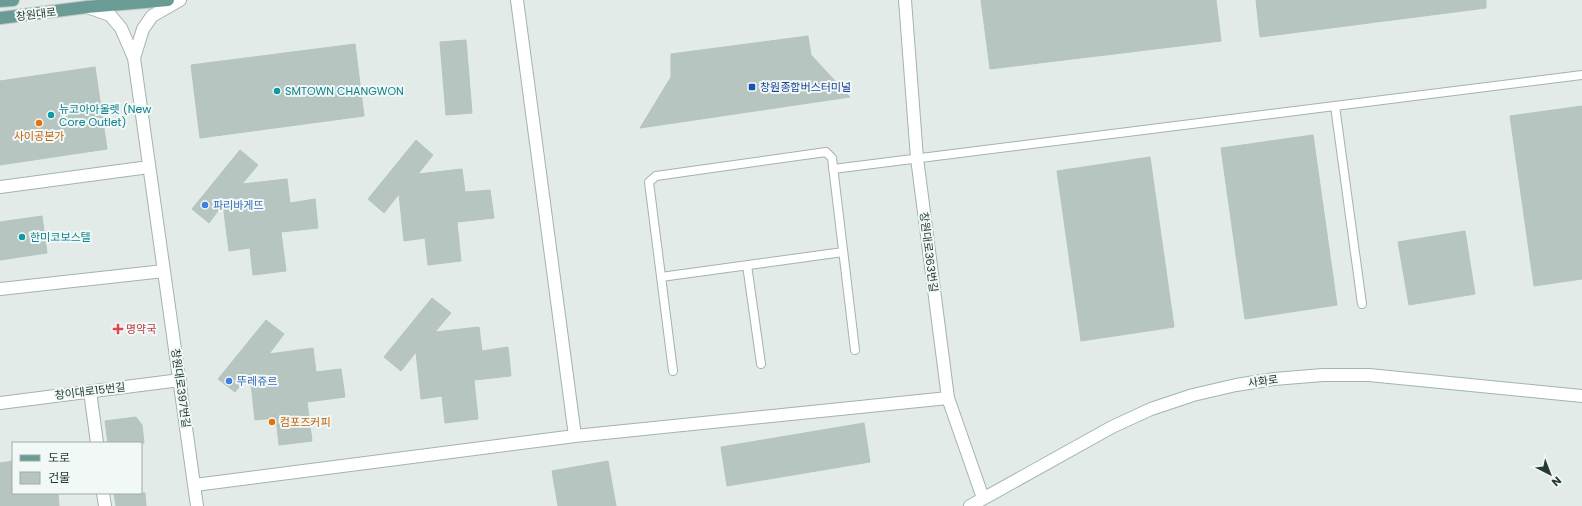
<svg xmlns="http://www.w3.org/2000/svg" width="1582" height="506" font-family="Poppins,'Noto Sans KR',sans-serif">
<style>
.building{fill:#b7c5c1;stroke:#b5c4bf}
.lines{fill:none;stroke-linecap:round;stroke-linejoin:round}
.service-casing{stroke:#a5b2af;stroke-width:10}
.minor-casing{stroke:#a5b2af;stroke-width:14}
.secondary-casing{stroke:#a1b5b0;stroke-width:14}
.primary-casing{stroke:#c1c8c7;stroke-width:14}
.service{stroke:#fff;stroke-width:8}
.minor{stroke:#fff;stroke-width:12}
.secondary{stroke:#fff;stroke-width:12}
.primary{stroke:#6a9c95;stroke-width:12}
.transit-dot{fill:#1a4fb4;stroke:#f2f8f5;stroke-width:1.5}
.culture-dot{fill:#0f9aa8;stroke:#f2f8f5;stroke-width:1.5}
.food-dot{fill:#e8710a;stroke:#f2f8f5;stroke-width:1.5}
.shop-dot{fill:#3f7fe0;stroke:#f2f8f5;stroke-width:1.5}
.health-dot{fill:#e0444e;stroke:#f2f8f5;stroke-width:1.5}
.labels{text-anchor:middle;stroke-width:4;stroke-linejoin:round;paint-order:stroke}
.street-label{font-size:11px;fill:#233a36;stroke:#f2f8f5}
.transit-label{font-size:11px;fill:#164399;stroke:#f2f8f5;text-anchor:start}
.culture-label{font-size:11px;fill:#0d838f;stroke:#f2f8f5;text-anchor:start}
.food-label{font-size:11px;fill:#c56008;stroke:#f2f8f5}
.shop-label{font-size:11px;fill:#366cbe;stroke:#f2f8f5;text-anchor:start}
.health-label{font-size:11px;fill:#be3a42;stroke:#f2f8f5;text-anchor:start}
</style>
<rect width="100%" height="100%" fill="#e2ebe8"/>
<path class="building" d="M981 0H1216L1221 41 990 69Z
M1256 0H1486V8L1260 37Z
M808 36 811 55 850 97 640 128 671 77V54Z
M466 40 472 113 446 115 440 42Z
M355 44 364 116 200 138 191 65Z
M95 67 107 149 0 165V81Z
M1582 106V279L1534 286 1510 116Z
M1313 135 1337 305 1245 319 1221 148Z
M416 140 433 155 418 174 462 169 465 192 490 190 494 218 457 222 461 261 428 265 425 238 404 241 399 194 384 213 368 199Z
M240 150 258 165 242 184 287 179 290 203 315 199 318 228 281 232 286 271 253 275 250 248 229 251 223 204 209 223 192 209Z
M1150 157 1174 327 1081 341 1057 171Z
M42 216 47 253 0 260V222Z
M1465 231 1475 294 1409 305 1398 242Z
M432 298 451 313 435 332 479 327 482 351 508 347 511 376 474 380 478 419 445 423 442 396 421 399 416 352 401 371 384 357Z
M266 320 284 334 269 354 313 348 316 372 341 369 345 397 307 402 312 441 279 445 276 418 255 420 250 374 235 392 218 379Z
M136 417 142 425 144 443H108L105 421Z
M864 423 870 462 727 486 721 447Z
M13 461V493H58L59 506H0V463Z
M608 461 616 506H558L552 471Z
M114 493H145L146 506H116Z"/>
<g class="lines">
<g class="service-casing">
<path id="service" d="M1335 106 1362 304
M833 169 1582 75
M747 265 761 364
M661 277 843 252
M673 371 649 182 656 176 826 152 832 158 855 350"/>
</g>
<g class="minor-casing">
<path id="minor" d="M517 0 575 436
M905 0 917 158 948 398 983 498
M87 7 110 15 121 28 134 58 197 506
M134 58 143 29 152 16 180 0
M0 187 149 167
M0 289 164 271
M90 391 97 443
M0 403 180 380
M195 485 575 436 948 398
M103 493 105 506"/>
</g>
<g class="secondary-casing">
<path id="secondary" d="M970 506 1112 427 1151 409 1193 395 1236 385 1274 379 1323 375H1369L1582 396"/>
</g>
<g class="primary-casing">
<path id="primary" d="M0 1 13 0
M0 18 87 7 168 0"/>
</g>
<use href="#service" class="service"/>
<use href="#minor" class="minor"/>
<use href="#secondary" class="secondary"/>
<use href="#primary" class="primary"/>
</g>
<rect class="transit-dot" x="748" y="83" width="8" height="8" rx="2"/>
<g class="culture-dot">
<circle cx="277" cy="91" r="4"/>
<circle cx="51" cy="115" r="4"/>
<circle cx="22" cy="237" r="4"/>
</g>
<g class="food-dot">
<circle cx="39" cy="123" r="4"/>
<circle cx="272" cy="422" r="4"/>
</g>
<g class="shop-dot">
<circle cx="205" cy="205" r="4"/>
<circle cx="229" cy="381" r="4"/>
</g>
<path class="health-dot" d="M116 323h4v4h4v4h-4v4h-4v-4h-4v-4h4z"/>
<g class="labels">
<g class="street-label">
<text transform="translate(36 14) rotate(-7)" y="4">창원대로</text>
<text transform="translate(929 252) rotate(83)" y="4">창원대로363번길</text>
<text transform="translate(1263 381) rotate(-8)" y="4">사화로</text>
<text transform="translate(181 388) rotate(82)" y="4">창원대로397번길</text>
<text transform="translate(90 391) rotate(-7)" y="4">창이대로15번길</text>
</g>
<g class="transit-label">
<text x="760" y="91">창원종합버스터미널</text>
</g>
<g class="culture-label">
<text x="285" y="95">SMTOWN CHANGWON</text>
<text x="59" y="113">뉴코아아울렛 (New<tspan x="59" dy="13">Core Outlet)</tspan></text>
<text x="30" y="241">한미코보스텔</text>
</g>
<g class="food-label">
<text x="39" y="140">사이공본가</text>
<text x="280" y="426" text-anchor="start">컴포즈커피</text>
</g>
<g class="shop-label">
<text x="213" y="209">파리바게뜨</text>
<text x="237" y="385">뚜레쥬르</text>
</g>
<g class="health-label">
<text x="126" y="333">명약국</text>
</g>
</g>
<rect x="12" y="442" width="130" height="52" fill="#f2f8f5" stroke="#9faca9"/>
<rect x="20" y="455" width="20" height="6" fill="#6a9c95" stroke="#9faca9"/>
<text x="48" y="462" font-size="12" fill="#233a36">도로</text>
<rect x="20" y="472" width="20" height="12" fill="#b7c5c1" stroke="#9faca9"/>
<text x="48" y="482" font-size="12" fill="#233a36">건물</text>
<g transform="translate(1550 474) rotate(138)" stroke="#f2f8f5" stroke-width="3" paint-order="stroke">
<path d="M0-3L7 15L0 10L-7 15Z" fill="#233a36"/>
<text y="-6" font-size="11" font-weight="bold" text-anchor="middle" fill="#233a36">N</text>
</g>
</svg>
